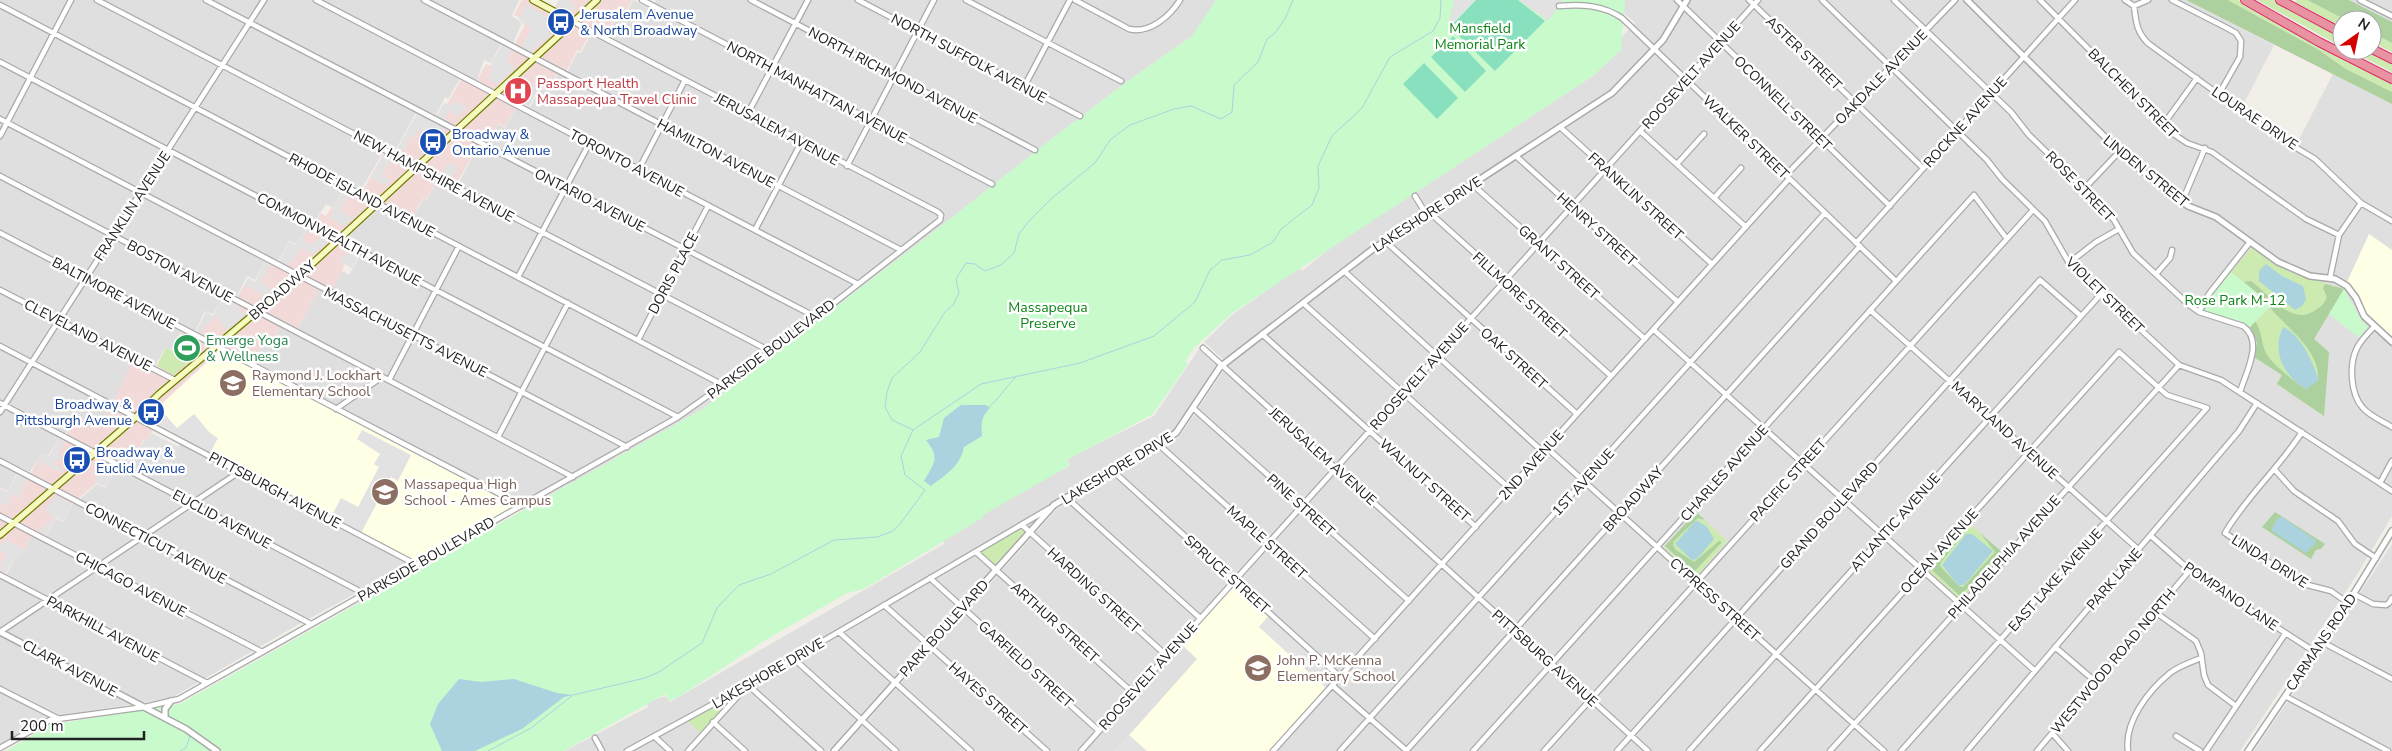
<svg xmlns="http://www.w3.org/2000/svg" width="2392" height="751" font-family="'Nunito Sans',sans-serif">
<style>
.residential{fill:#e0dfdf}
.commercial{fill:#f2dad9}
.education{fill:#ffffe5}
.grass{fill:#cdebb0}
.forest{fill:#add19e}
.park{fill:#c8facc}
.pitch{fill:#88e0be}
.parking{fill:#e2e2e2}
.water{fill:#aad3df}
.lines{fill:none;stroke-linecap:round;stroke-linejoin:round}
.stream{stroke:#aad3df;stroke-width:1}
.minor-casing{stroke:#a9a9a9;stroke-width:7}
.tertiary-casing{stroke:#a9a9a9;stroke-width:8}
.secondary-casing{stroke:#707d05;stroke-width:8}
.motorway-casing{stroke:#dc2a67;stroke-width:10}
.minor{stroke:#fff;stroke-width:4.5}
.tertiary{stroke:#fff;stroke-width:5}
.secondary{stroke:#f7fabf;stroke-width:5.5}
.motorway{stroke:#e892a2;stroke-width:8}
.labels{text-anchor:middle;stroke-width:5;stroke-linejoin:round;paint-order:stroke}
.transit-label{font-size:14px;fill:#164399;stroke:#fff;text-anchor:start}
.park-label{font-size:14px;fill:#0c8416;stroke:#fff}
.street-label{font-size:14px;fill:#222;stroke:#fff}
.health-label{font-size:14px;fill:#be3a42;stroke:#fff;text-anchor:start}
.leisure-label{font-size:14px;fill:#27864d;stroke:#fff;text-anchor:start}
.education-label{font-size:14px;fill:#785e54;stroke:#fff;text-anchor:start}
</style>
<rect width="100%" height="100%" fill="#f2efe9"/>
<path class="residential" d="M0 0H519L512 16 522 23 513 43 504 38 491 63 484 60 477 80 460 79 448 99 445 97 436 115 419 107 395 151 386 147 361 190 346 183 333 208 326 204 314 223 309 221 296 244 289 241 278 261 267 256 255 280 247 276 237 296 226 291 213 314 205 311 195 331 184 326 171 350 165 348 155 366 137 357 100 428 76 415 66 433 62 432 48 456 41 453 30 472 20 467 7 491 0 488Z
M633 0 651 9 656 0H1218L1192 36 1125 83 1040 148 945 223 701 410 523 510 253 364 263 343 271 346 281 325 296 333 321 284 339 269 349 275 363 250 343 240 382 203 412 219 424 198 427 200 439 177 457 186 480 142 487 145 498 124 505 128 519 102 530 107 540 89 543 90 546 84 551 86 559 70 567 73 577 52 581 53 593 30 606 36 615 19 622 22Z
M1624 0H2186L2274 45 2242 107 2297 143 2333 74 2392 104V516L2358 573 2240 751H840L1057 509 1179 437 1228 364 1204 342 1232 315 1299 268 1302 271 1363 221 1436 179 1593 76 1620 49 1615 44 1635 23 1618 7Z
M2344 0H2392V25Z
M1199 349 1217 365 1173 432 1053 501 828 751H565L648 707 647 702 665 696 670 702 944 544 941 537 971 516 1070 466 1067 459 1154 416Z
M180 444 410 564 301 623 171 698 45 718 0 745V573L6 576 16 555 21 557 33 534 45 540 56 519 63 522 73 503 77 505 81 498 97 484 106 488 118 464 130 469 140 449 170 465Z
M2392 544V751H2254L2301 682Z"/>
<path class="commercial" d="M522 0H540L555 8 559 0H632L621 21 614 18 606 35 593 28 580 52 577 50 566 72 559 69 551 84 546 82 542 89 539 88 529 106 519 101 505 127 498 123 487 145 480 141 456 185 439 176 427 199 423 198 412 219 382 203 344 239 362 249 359 255 352 268 345 264 332 291 320 286 297 331 282 323 271 346 264 342 253 364 219 350 144 420 155 426 147 440 144 439 129 469 118 463 106 487 97 483 80 497 77 504 73 502 63 521 56 518 45 539 33 533 21 557 16 554 5 575 0 572V489L7 492 18 473 29 477 41 453 49 457 61 433 66 435 76 414 101 427 134 358 155 369 166 348 172 351 184 327 196 332 206 312 213 316 226 292 237 298 248 278 255 282 267 257 278 263 289 242 296 245 309 222 314 226 321 213 326 216 331 208 333 209 346 184 362 192 386 149 395 153 418 112 436 117 444 103 447 104 462 78 475 84 486 64 490 66 505 40 515 44 524 26 523 22 519 20 520 18 514 15Z"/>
<path class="education" d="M2369 234 2392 250V336L2367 314 2360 297 2347 282Z
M220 351 344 416 515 505 417 563 145 419Z
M1234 585 1337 676 1269 751H1115L1197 659 1181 644Z"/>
<path class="grass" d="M2228 0H2238L2392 84V92L2346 69 2319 50Z
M2257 0H2274L2342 36V47Z
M2295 0H2307L2346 20H2342V27L2295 2 2297 1Z
M2372 33 2392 43V52L2372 42Z
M2349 50H2370L2392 61V72Z
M2253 246 2291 272 2344 289 2314 339 2329 352 2324 416 2277 384 2282 375 2254 357 2257 343 2250 327 2272 305 2231 272Z
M166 348 189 361 174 375 157 366Z
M1696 512 1727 541 1696 577 1664 547Z
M1969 523 2003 553 1961 600 1927 569Z
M1022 525 1030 533 997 570 976 552Z
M748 685 702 735 687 720Z"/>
<path class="forest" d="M2186 0H2228L2319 50 2346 69 2392 92V104Z
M2307 0H2349L2392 22V43L2372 33V20H2346Z
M2251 281C2269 294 2291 326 2314 311 2321 307 2324 304 2327 297L2323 288 2325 284 2344 289 2314 339 2329 352 2324 416 2277 384 2282 375 2254 357 2257 343 2250 327 2255 321C2262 331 2261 341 2265 351 2270 363 2295 382 2306 389L2318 380C2321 352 2287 327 2269 307L2271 305 2244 282Z
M1696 512 1705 520 1698 518 1674 541 1673 545 1676 550 1694 562 1719 541 1722 542 1694 572 1665 546Z
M2275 512 2325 544 2321 549 2316 550 2311 559 2262 527Z
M1966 532 1941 562 1940 566 1959 586 1963 587 1995 552 1980 533 2001 551 1960 596 1931 569Z"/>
<path class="park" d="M1216 0H1625L1621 50 1593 76 1231 314 1194 348 1185 362 1188 364 1153 414 1067 460 1069 466 983 515 984 517 864 589 847 593 764 641 680 696 669 701 665 694 564 751H6L49 725 180 704 701 410 945 223 1040 148 1125 83 1192 36Z
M2231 272 2272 305 2250 327 2244 323 2204 311 2209 299Z
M2344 289 2362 321 2368 327 2359 338 2329 314Z"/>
<path class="pitch" d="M1476 0H1518L1545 21 1495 71 1450 27Z
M1453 36 1486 71 1465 92 1431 57Z
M1424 63 1458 98 1437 119 1403 84Z"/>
<path class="parking" d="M559 0H569L575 6 571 13 556 5Z
M1454 0H1475L1452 24 1449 22Z
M1519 0H1563L1548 21Z
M526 5 562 24 531 52 522 47 531 29 519 20Z
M502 44 512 49 506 62 515 67 497 84 488 79 494 69 490 67Z
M524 79 539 88 529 106 519 101 526 87 520 84Z
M454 101 467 107 458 116 449 111 444 120 437 117 444 103 451 106Z
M418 112 447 127 434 138 419 130 415 137 411 136 401 154 396 151Z
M384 154 392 158 382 176 390 180 385 185 371 178Z
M448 163 458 168 451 180 442 174Z
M343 190 349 194 340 211 353 218 344 226 330 218Z
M306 226 309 227 303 240 312 245 320 238 328 242 313 254 300 248 292 263 288 261 286 265 279 262 289 242 296 245Z
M349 250 359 255 352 268 340 261Z
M265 261 271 264 261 283 273 290 265 296 244 285 248 278 255 282Z
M223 297 235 303 245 316 227 331 216 317 205 326 201 334 196 331 206 312 213 316Z
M159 408 177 428 194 414 210 433 218 438 210 453 146 420Z
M362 430 411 455 398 481 391 477 361 533 331 517 341 498 358 507 379 467 374 464 380 454 357 439Z
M151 433 179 447 170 464 140 448 130 467 112 458 114 455 123 460 129 449 132 450 135 445 140 448 145 439 147 440Z
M59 438 65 441 58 453 62 456 60 460 56 459 53 464 62 469 60 472 41 462 36 471 41 453 49 457Z
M107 464 116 468 106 487 95 481Z
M18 473 27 477 18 498 10 494 8 497 11 499 7 506 0 503V490L7 492Z
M57 496 72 504 63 521 56 518 46 537 39 533 41 528 54 519 44 508Z
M6 540 25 550 21 557 16 554 6 573 0 570 6 554 0 551V545Z
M1269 615 1337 676 1326 688 1259 627Z
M1129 735 1147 751H1115Z"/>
<path class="water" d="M2266 264 2282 276 2303 286 2306 299 2302 306 2295 310 2259 281V271Z
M2283 327C2302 336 2312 361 2319 380L2306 389C2284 376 2271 352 2283 327Z
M961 405H986L990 408C981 417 981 424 982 436L964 447C960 467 946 474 931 486L924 481C935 462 940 458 926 440L939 437 944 418Z
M2282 517 2315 540 2316 542 2306 553 2272 531V528L2278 518Z
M1695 521H1698L1707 527 1714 539 1697 559 1692 560 1675 544Z
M1966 534H1972L1993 551 1964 585H1958L1942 565Z
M459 679 481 682 514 679 557 693 573 695 564 697 522 729 475 751H442L430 724 438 704Z"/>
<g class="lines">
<path class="stream" d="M988 408C1000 398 1006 386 1017 376
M913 430 892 420 885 407 887 392 892 378 920 352 945 312 953 305 959 293 956 279 966 263 975 264 985 271 1001 265 1014 253 1019 234 1029 221 1052 198 1095 163 1110 140 1130 125 1174 109 1191 106 1221 119 1232 112 1234 85 1258 62 1267 39 1275 33 1285 19 1293 0
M180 751 186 748 190 736
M488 751 531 728 573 695 645 678 659 672 702 643 717 608 739 585 771 574 834 540 877 537 891 532 900 524 925 490 905 475 901 456 913 430 981 384 1080 363 1154 336 1195 302 1210 270 1222 260 1250 255 1273 242 1281 229 1312 205 1319 188 1318 166 1332 136 1362 108 1390 57 1433 31 1440 18 1441 0"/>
<g class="minor-casing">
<path id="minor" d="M97 0 770 351
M206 0 816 317
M316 0 858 284
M424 0 901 250
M642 0 992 184
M751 0 1035 150
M858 0 1080 116
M966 0 1121 81
M1075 0 1129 29C1150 34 1170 16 1180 0
M1677 0 1890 206
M1749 0 1923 168
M1822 0 1987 160 2002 179 2045 221 2069 263 2179 365 2221 380 2392 491
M1894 0 2011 112 2029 135 2106 210 2114 220 2133 253 2189 305 2199 312 2243 326C2264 341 2246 372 2240 392
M2040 0 2172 133 2187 143 2212 152 2306 219 2339 235
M2125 0 2134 6 2148 0
M2172 0 2225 27 2236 33 2241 41 2240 57 2219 94
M2360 0 2392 16
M0 5 723 385
M1559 6C1581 4 1603 5 1622 18L1896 281
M2134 6C2136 23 2137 33 2149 44L2275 135 2315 159 2361 203 2392 221
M0 62 678 417
M1024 87 1070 0
M748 113 808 0
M0 119 627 447
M2163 125 2197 78
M1560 127 1712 264
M1640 131 1746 227
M0 136 71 0
M1516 156 1678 302
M1677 164 1704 134
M847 166 934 0
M639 169 685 80
M1786 175 1955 0
M0 176 573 477
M1472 184 1645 339
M2084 189 2119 152
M1415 196 1426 214
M1714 198 1741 168
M2182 202 2205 148
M1429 212 1611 376
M755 230 802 141
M0 233 521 505
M1385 241 1577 414
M1856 243 2075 0
M2069 263 2096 242 2119 229
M1344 271 1543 452
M2156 274 2170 258 2172 250
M518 277 589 144
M2330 278 2339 235 2361 203
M0 290 175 380
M1303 303 1510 489
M1870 310 2139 550
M2199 312 2209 294 2250 242
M2374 327C2368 333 2361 340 2357 348 2349 364 2350 394 2363 408 2370 416 2382 421 2392 427
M1654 330 2035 671
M1262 334 1476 527
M638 340 708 206
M0 346 417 565
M1203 348 1648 751
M389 380 459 246
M0 403 365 594
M1193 408 1409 601
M336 409 382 377
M0 412 264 0
M2302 432C2279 468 2246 497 2225 533L2300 583 2331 591 2348 603
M498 437 568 303
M1158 444 1375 639
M1547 448 1884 751
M0 461 311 624
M2275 470 2294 491 2338 521 2355 544 2376 558
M1113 471 1340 677
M2380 483 2392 461
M1067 498 1200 618
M0 516 262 652
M1022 525 1167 656
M2151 536 2193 573 2315 652
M976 552 1133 693
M0 575 207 683
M930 578 1099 731
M2354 594 2373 604 2386 605 2389 603 2392 598
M884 605 1047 751
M2155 612 2196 641 2201 653 2204 675 2208 685 2236 706
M0 632 239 472
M839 632 971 751
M2322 642 2392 679
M2055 647 2096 682
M793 658 896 751
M1333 686 1407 751
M0 689 59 719
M2285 696 2388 751
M713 722 745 751
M2052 733 2068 751
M2176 736 2200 751
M655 737 670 751
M595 738 602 751
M0 748 50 720 145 707 179 699 678 417 793 335 940 220 941 215 938 212 574 22
M627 751 748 685 1050 508
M688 751 748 685 821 751
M1081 751 1758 0
M1273 751 1789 179
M1340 751 1825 213
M1406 751 1860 246
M1473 751 1974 195 2007 239
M1544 751 2033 210
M1617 751 2040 280 2081 316
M1689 751 2102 293
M1760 751 2119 352 2167 395 2207 408 1901 751
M1830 751 2179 365
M1967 751 2239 431 2257 403
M2037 751 2190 570
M2128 751C2124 722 2148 691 2170 673 2179 666 2191 662 2201 658
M2206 751 2285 634"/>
</g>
<g class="tertiary-casing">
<path id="tertiary" d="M1967 0 2127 159 2188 206 2216 217 2278 262 2310 276 2335 279 2347 286 2356 298 2364 316 2392 342
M0 632 186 729 217 751
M165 718V709L171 701
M834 751 1054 505 1176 433 1220 367 1373 249 1612 93 1663 40 1687 0
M2248 751 2348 603 2392 531"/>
</g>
<g class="secondary-casing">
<path id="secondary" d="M533 0 574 22
M0 535 136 417 159 394 299 276 597 0"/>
</g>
<g class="motorway-casing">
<path id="motorway" d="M2245 0 2319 42 2392 79
M2280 0 2342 33
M2372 49 2392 59"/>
</g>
<use href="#minor" class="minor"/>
<use href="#tertiary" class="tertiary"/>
<use href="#secondary" class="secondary"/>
<use href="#motorway" class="motorway"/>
</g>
<defs>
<g id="bus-disc" transform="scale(1.4375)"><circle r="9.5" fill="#1a4fb4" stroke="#fff"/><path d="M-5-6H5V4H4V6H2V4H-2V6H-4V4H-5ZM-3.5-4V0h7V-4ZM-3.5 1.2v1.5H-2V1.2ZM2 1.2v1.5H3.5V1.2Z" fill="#fff"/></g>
<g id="hospital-disc" transform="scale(1.4375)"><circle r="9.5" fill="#e0444e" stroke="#fff"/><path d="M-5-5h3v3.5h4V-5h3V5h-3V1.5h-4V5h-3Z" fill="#fff"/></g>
<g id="stadium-disc" transform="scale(1.4375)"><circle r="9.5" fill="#2e9e5b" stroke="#fff"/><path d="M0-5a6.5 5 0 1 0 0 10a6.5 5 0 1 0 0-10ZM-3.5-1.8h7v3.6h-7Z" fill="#fff"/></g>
<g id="school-disc" transform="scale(1.4375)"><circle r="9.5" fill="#8d6e63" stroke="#fff"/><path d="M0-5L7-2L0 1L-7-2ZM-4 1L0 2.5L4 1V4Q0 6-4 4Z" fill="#fff"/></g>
</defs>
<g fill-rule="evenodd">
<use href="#bus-disc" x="561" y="22"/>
<use href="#hospital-disc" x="518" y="91"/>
<use href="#bus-disc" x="433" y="142"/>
<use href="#stadium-disc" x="187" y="348"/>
<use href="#school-disc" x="233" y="383"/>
<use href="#bus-disc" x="151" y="412"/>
<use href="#bus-disc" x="77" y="460"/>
<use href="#school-disc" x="385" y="492"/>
<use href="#school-disc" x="1258" y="668"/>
</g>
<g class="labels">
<g class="transit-label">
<text x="580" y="19">Jerusalem Avenue<tspan x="580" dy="16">&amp; North Broadway</tspan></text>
<text x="452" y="139">Broadway &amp;<tspan x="452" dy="16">Ontario Avenue</tspan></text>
<text x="132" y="409" text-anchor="end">Broadway &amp;<tspan x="132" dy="16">Pittsburgh Avenue</tspan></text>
<text x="96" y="457">Broadway &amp;<tspan x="96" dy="16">Euclid Avenue</tspan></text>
</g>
<g class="park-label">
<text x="1480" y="33">Mansfield<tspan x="1480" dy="16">Memorial Park</tspan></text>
<text x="2235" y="305">Rose Park M-12</text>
<text x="1048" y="312">Massapequa<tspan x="1048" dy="16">Preserve</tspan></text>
</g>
<g class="street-label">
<text transform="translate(1804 53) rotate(44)" y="5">ASTER STREET</text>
<text transform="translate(969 58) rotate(28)" y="5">NORTH SUFFOLK AVENUE</text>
<text transform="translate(893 75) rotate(28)" y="5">NORTH RICHMOND AVENUE</text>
<text transform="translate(1691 75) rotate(-48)" y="5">ROOSEVELT AVENUE</text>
<text transform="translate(1881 77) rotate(-46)" y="5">OAKDALE AVENUE</text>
<text transform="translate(817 92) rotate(28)" y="5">NORTH MANHATTAN AVENUE</text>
<text transform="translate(2133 93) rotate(45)" y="5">BALCHEN STREET</text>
<text transform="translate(1783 103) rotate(44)" y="5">OCONNELL STREET</text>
<text transform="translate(2255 118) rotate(34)" y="5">LOURAE DRIVE</text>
<text transform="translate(1965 122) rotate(-48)" y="5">ROCKNE AVENUE</text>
<text transform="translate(777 129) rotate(28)" y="5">JERUSALEM AVENUE</text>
<text transform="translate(1746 137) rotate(44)" y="5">WALKER STREET</text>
<text transform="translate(716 153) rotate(28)" y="5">HAMILTON AVENUE</text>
<text transform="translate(627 163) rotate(28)" y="5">TORONTO AVENUE</text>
<text transform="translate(2146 171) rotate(39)" y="5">LINDEN STREET</text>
<text transform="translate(434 176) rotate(28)" y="5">NEW HAMPSHIRE AVENUE</text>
<text transform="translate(2080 186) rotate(46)" y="5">ROSE STREET</text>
<text transform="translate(362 195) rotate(28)" y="5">RHODE ISLAND AVENUE</text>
<text transform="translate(1636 196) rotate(42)" y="5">FRANKLIN STREET</text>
<text transform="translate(590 200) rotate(27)" y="5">ONTARIO AVENUE</text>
<text transform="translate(132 206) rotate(-57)" y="5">FRANKLIN AVENUE</text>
<text transform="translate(1427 214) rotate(-33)" y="5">LAKESHORE DRIVE</text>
<text transform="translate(1597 229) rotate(42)" y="5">HENRY STREET</text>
<text transform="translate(339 239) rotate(28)" y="5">COMMONWEALTH AVENUE</text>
<text transform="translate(1559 262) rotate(42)" y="5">GRANT STREET</text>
<text transform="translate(180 271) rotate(28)" y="5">BOSTON AVENUE</text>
<text transform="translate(673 273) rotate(-62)" y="5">DORIS PLACE</text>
<text transform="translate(282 290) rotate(-41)" y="5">BROADWAY</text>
<text transform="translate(114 293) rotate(28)" y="5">BALTIMORE AVENUE</text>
<text transform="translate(1520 295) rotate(42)" y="5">FILLMORE STREET</text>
<text transform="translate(2105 295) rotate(44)" y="5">VIOLET STREET</text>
<text transform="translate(406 332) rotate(27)" y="5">MASSACHUSETTS AVENUE</text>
<text transform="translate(88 335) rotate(27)" y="5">CLEVELAND AVENUE</text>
<text transform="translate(771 349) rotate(-37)" y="5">PARKSIDE BOULEVARD</text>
<text transform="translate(1514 358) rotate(42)" y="5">OAK STREET</text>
<text transform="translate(1419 376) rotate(-48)" y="5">ROOSEVELT AVENUE</text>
<text transform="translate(2005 430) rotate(42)" y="5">MARYLAND AVENUE</text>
<text transform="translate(1323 456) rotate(42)" y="5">JERUSALEM AVENUE</text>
<text transform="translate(1531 465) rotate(-48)" y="5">2ND AVENUE</text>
<text transform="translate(1117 468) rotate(-31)" y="5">LAKESHORE DRIVE</text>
<text transform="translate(1724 473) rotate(-48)" y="5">CHARLES AVENUE</text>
<text transform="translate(1425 480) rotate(42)" y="5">WALNUT STREET</text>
<text transform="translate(1788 480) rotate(-48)" y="5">PACIFIC STREET</text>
<text transform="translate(1583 482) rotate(-48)" y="5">1ST AVENUE</text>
<text transform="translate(275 490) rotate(28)" y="5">PITTSBURGH AVENUE</text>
<text transform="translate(1633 499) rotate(-48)" y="5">BROADWAY</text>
<text transform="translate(1301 505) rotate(42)" y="5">PINE STREET</text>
<text transform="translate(1829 515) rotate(-48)" y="5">GRAND BOULEVARD</text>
<text transform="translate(222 519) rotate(28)" y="5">EUCLID AVENUE</text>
<text transform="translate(1895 522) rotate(-48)" y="5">ATLANTIC AVENUE</text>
<text transform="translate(1267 542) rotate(42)" y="5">MAPLE STREET</text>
<text transform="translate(156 543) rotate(28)" y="5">CONNECTICUT AVENUE</text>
<text transform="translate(1939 551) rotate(-48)" y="5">OCEAN AVENUE</text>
<text transform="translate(2004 557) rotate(-48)" y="5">PHILADELPHIA AVENUE</text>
<text transform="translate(426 559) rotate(-30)" y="5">PARKSIDE BOULEVARD</text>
<text transform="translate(2270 561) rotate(32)" y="5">LINDA DRIVE</text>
<text transform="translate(1227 574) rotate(42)" y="5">SPRUCE STREET</text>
<text transform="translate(2114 579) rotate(-49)" y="5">PARK LANE</text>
<text transform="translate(2055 580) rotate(-48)" y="5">EAST LAKE AVENUE</text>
<text transform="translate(131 584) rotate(28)" y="5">CHICAGO AVENUE</text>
<text transform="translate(1094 590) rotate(42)" y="5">HARDING STREET</text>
<text transform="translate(2231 596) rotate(34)" y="5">POMPANO LANE</text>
<text transform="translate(1715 599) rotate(42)" y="5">CYPRESS STREET</text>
<text transform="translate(1055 622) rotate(42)" y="5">ARTHUR STREET</text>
<text transform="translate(944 628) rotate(-48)" y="5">PARK BOULEVARD</text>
<text transform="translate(103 629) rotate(28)" y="5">PARKHILL AVENUE</text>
<text transform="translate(2321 642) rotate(-56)" y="5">CARMANS ROAD</text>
<text transform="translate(1545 658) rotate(42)" y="5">PITTSBURG AVENUE</text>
<text transform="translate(2113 661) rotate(-50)" y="5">WESTWOOD ROAD NORTH</text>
<text transform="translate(1026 664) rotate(42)" y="5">GARFIELD STREET</text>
<text transform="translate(70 668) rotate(28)" y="5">CLARK AVENUE</text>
<text transform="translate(768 673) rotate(-30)" y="5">LAKESHORE DRIVE</text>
<text transform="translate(1148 676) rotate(-48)" y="5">ROOSEVELT AVENUE</text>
<text transform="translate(988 698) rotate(42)" y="5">HAYES STREET</text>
</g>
<g class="health-label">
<text x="537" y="88">Passport Health<tspan x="537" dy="16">Massapequa Travel Clinic</tspan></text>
</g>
<g class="leisure-label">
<text x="206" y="345">Emerge Yoga<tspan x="206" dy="16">&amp; Wellness</tspan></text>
</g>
<g class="education-label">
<text x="252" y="380">Raymond J. Lockhart<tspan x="252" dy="16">Elementary School</tspan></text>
<text x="404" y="489">Massapequa High<tspan x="404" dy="16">School - Ames Campus</tspan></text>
<text x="1277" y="665">John P. McKenna<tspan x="1277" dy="16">Elementary School</tspan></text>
</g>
</g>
<g transform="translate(2357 35) rotate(33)"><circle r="24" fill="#ffffff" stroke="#a7a7a7"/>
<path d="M0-4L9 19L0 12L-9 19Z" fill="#d40000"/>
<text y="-8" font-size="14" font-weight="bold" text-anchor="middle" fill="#222222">N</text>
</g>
<path d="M12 731v8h132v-8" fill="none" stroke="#222222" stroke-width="2.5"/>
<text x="20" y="731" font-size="15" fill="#222222" stroke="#ffffff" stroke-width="4" paint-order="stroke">200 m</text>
</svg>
